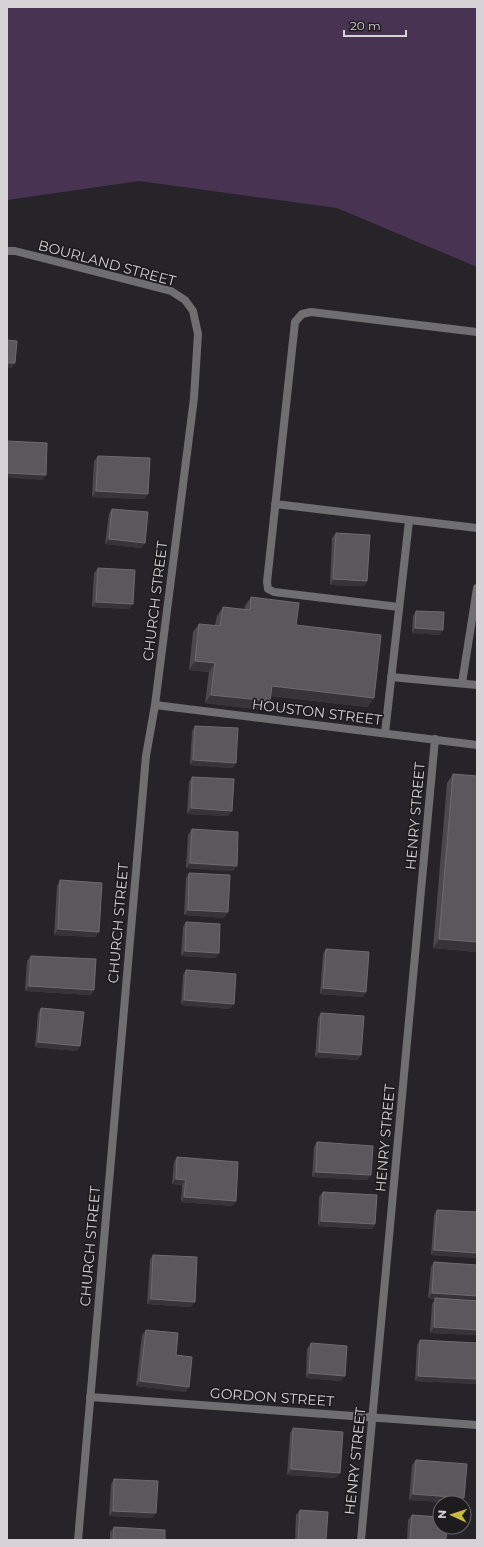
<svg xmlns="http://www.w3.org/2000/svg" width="484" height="1547" font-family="Montserrat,sans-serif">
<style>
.green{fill:#483353}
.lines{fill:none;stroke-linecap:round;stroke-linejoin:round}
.lane{stroke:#6f6e70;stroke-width:8}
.street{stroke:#6f6e70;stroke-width:8}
.wall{fill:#4c494e}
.shaded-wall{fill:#373439}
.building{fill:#5b585d;stroke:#6e6b70}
.labels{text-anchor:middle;stroke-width:3.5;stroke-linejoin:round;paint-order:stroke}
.street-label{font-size:14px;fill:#d5d3d6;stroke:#1e1b1f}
</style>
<rect width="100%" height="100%" fill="#272429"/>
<path class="green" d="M7 7H477V267L337 208 139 181 7 200Z"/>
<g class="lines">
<path class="lane" d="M275 504 477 528
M399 607 274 592 268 589 267 582 295 322 302 314 311 312 477 332
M391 677 477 685
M462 683 477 588
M385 733 409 521"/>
<path class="street" d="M7 251H15L171 291 185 300 193 311 198 334 194 398 155 705 146 756 78 1540
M155 705 477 745
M90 1397 477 1425
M361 1540 435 739"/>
</g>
<path class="wall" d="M98 456 145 499 92 497 94 461Z
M112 509 145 543 141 548 105 544 109 514Z
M336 533 367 581 364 586 330 585 332 538Z
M98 568 133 604 129 609 92 607 94 573Z
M251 597 296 625 374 698 367 707 271 696 270 701 264 710 205 703 209 672 189 670 193 632 199 624 215 625 217 616 223 607 244 610 245 606Z
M416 611 440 635 412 633 413 616Z
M195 726 233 768 190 765 192 731Z
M453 774 477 776V952L433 948 447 783Z
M192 777 229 816 187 814 189 782Z
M192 829 233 871 186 868 188 835Z
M189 873 224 918 184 915 186 878Z
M60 880 99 932 95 937 54 935 57 886Z
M186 922 219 953 215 958 181 956 183 927Z
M326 949 366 992 363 997 320 994 323 954Z
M31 956 94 990 91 995 25 991 27 961Z
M186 970 230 1009 181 1005 183 975Z
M41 1008 77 1051 35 1047 38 1013Z
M321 1013 358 1060 315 1057 318 1018Z
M317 1142 371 1175 367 1180 312 1177 314 1147Z
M177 1157 236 1201 232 1206 181 1202 182 1185 172 1184 174 1162Z
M323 1192 375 1224 372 1229 318 1226 319 1197Z
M437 1210 477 1212V1258L431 1255 434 1215Z
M153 1255 191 1307 147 1304 150 1260Z
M434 1262 477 1265V1335L430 1333 432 1304 435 1299 428 1298 431 1267Z
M146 1330 176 1355 186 1392 136 1386 142 1335Z
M420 1340 477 1343V1384L415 1381 417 1345Z
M311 1343 341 1381 306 1378 307 1349Z
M293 1428 336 1478 287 1475 290 1433Z
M416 1460 461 1503 409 1500 412 1465Z
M114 1479 152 1518 109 1516 111 1484Z
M300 1510 326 1540H295L296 1515Z
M412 1515 446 1540H407L408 1520Z
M114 1527 165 1540H110V1532Z"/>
<path class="shaded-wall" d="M7 363H15L12 368H7Z
M7 473 46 475 42 480 7 478Z
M96 491 148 494 145 499 92 497Z
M109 539 145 543 141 548 105 544Z
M333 579 367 581 364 586 330 585Z
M96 602 133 604 129 609 92 607Z
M415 628 443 630 440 635 412 633Z
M195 661 215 663 209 672 189 670Z
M272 686 374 698 367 707 266 695Z
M211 695 270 701 264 710 205 703Z
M193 760 236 763 233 768 190 765Z
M191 808 232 811 229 816 187 814Z
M190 863 237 866 233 871 186 868Z
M188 910 228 912 224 918 184 915Z
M58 929 99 932 95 937 54 935Z
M439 939 477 942V952L433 948Z
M185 951 219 953 215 958 181 956Z
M29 986 94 990 91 995 25 991Z
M323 988 366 992 363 997 320 994Z
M184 1000 234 1004 230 1009 181 1005Z
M38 1042 80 1046 77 1051 35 1047Z
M319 1052 361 1055 358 1060 315 1057Z
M316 1172 371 1175 367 1180 312 1177Z
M176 1179 186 1180 182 1185 172 1184Z
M184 1197 236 1201 232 1206 181 1202Z
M321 1221 375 1224 372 1229 318 1226Z
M434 1250 477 1253V1258L431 1255Z
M432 1293 477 1296V1302L428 1298Z
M151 1299 195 1302 191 1307 147 1304Z
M434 1327 477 1330V1335L430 1333Z
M309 1373 345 1376 341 1381 306 1378Z
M418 1376 477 1379V1384L415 1381Z
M140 1381 189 1387 186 1392 136 1386Z
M291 1469 340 1473 336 1478 287 1475Z
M413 1494 464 1498 461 1503 409 1500Z
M113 1511 156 1513 152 1518 109 1516Z"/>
<path class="building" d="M7 340 17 341 15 363H7Z
M7 441 47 443 46 475 7 473Z
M98 456 150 458 148 494 96 491Z
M112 509 148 512 145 543 109 539Z
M336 533 370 535 367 581 333 579Z
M98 568 135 570 133 604 96 602Z
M251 597 299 603 296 625 381 635 374 698 272 686 270 701 211 695 215 663 195 661 199 624 220 626 223 607 250 610Z
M416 611 444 612 443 630 415 628Z
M195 726 238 728 236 763 193 760Z
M453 774 477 776V942L439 939Z
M192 777 234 779 232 811 191 808Z
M192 829 238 832 237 866 190 863Z
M189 873 230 875 228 912 188 910Z
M60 880 102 883 99 932 58 929Z
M186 922 220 924 219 953 185 951Z
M326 949 369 952 366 992 323 988Z
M31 956 96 959 94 990 29 986Z
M186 970 236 974 234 1004 184 1000Z
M41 1008 84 1012 80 1046 38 1042Z
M321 1013 364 1016 361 1055 319 1052Z
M317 1142 373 1146 371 1175 316 1172Z
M177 1157 238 1162 236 1201 184 1197 186 1180 176 1179Z
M323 1192 377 1195 375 1224 321 1221Z
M437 1210 477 1212V1253L434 1250Z
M153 1255 197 1257 195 1302 151 1299Z
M434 1262 477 1265V1296L432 1293Z
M435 1298 477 1301V1330L434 1327Z
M146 1330 178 1333 176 1355 192 1357 189 1387 140 1381Z
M420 1340 477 1343V1379L418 1376Z
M311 1343 347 1346 345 1376 309 1373Z
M293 1428 343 1432 340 1473 291 1469Z
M416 1460 467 1464 464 1498 413 1494Z
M114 1479 158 1481 156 1513 113 1511Z
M300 1510 328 1512 326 1540H298Z
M412 1515 440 1517V1527H447L446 1540H410Z
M114 1527 165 1530V1540H113Z"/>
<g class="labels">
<g class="street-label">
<text transform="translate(107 263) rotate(15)" y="5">BOURLAND STREET</text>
<text transform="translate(155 601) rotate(-83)" y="5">CHURCH STREET</text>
<text transform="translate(317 712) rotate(7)" y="5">HOUSTON STREET</text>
<text transform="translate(415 816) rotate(-85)" y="5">HENRY STREET</text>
<text transform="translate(118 923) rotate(-85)" y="5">CHURCH STREET</text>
<text transform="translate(385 1138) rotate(-85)" y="5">HENRY STREET</text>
<text transform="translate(90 1246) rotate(-85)" y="5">CHURCH STREET</text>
<text transform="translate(272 1397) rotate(4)" y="5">GORDON STREET</text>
<text transform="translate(355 1461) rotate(-84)" y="5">HENRY STREET</text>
</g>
</g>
<rect width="484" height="1547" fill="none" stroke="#d5d3d6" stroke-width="16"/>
<g transform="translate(452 1515) rotate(273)"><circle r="19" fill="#1e1b1f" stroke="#676568"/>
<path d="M0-3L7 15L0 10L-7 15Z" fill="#c8bb3b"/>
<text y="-6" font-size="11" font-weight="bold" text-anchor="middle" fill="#d5d3d6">N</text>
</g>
<path d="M344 30v6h62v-6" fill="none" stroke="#d5d3d6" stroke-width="2"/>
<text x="350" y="30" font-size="12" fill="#d5d3d6" stroke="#1e1b1f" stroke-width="3" paint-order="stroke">20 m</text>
</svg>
